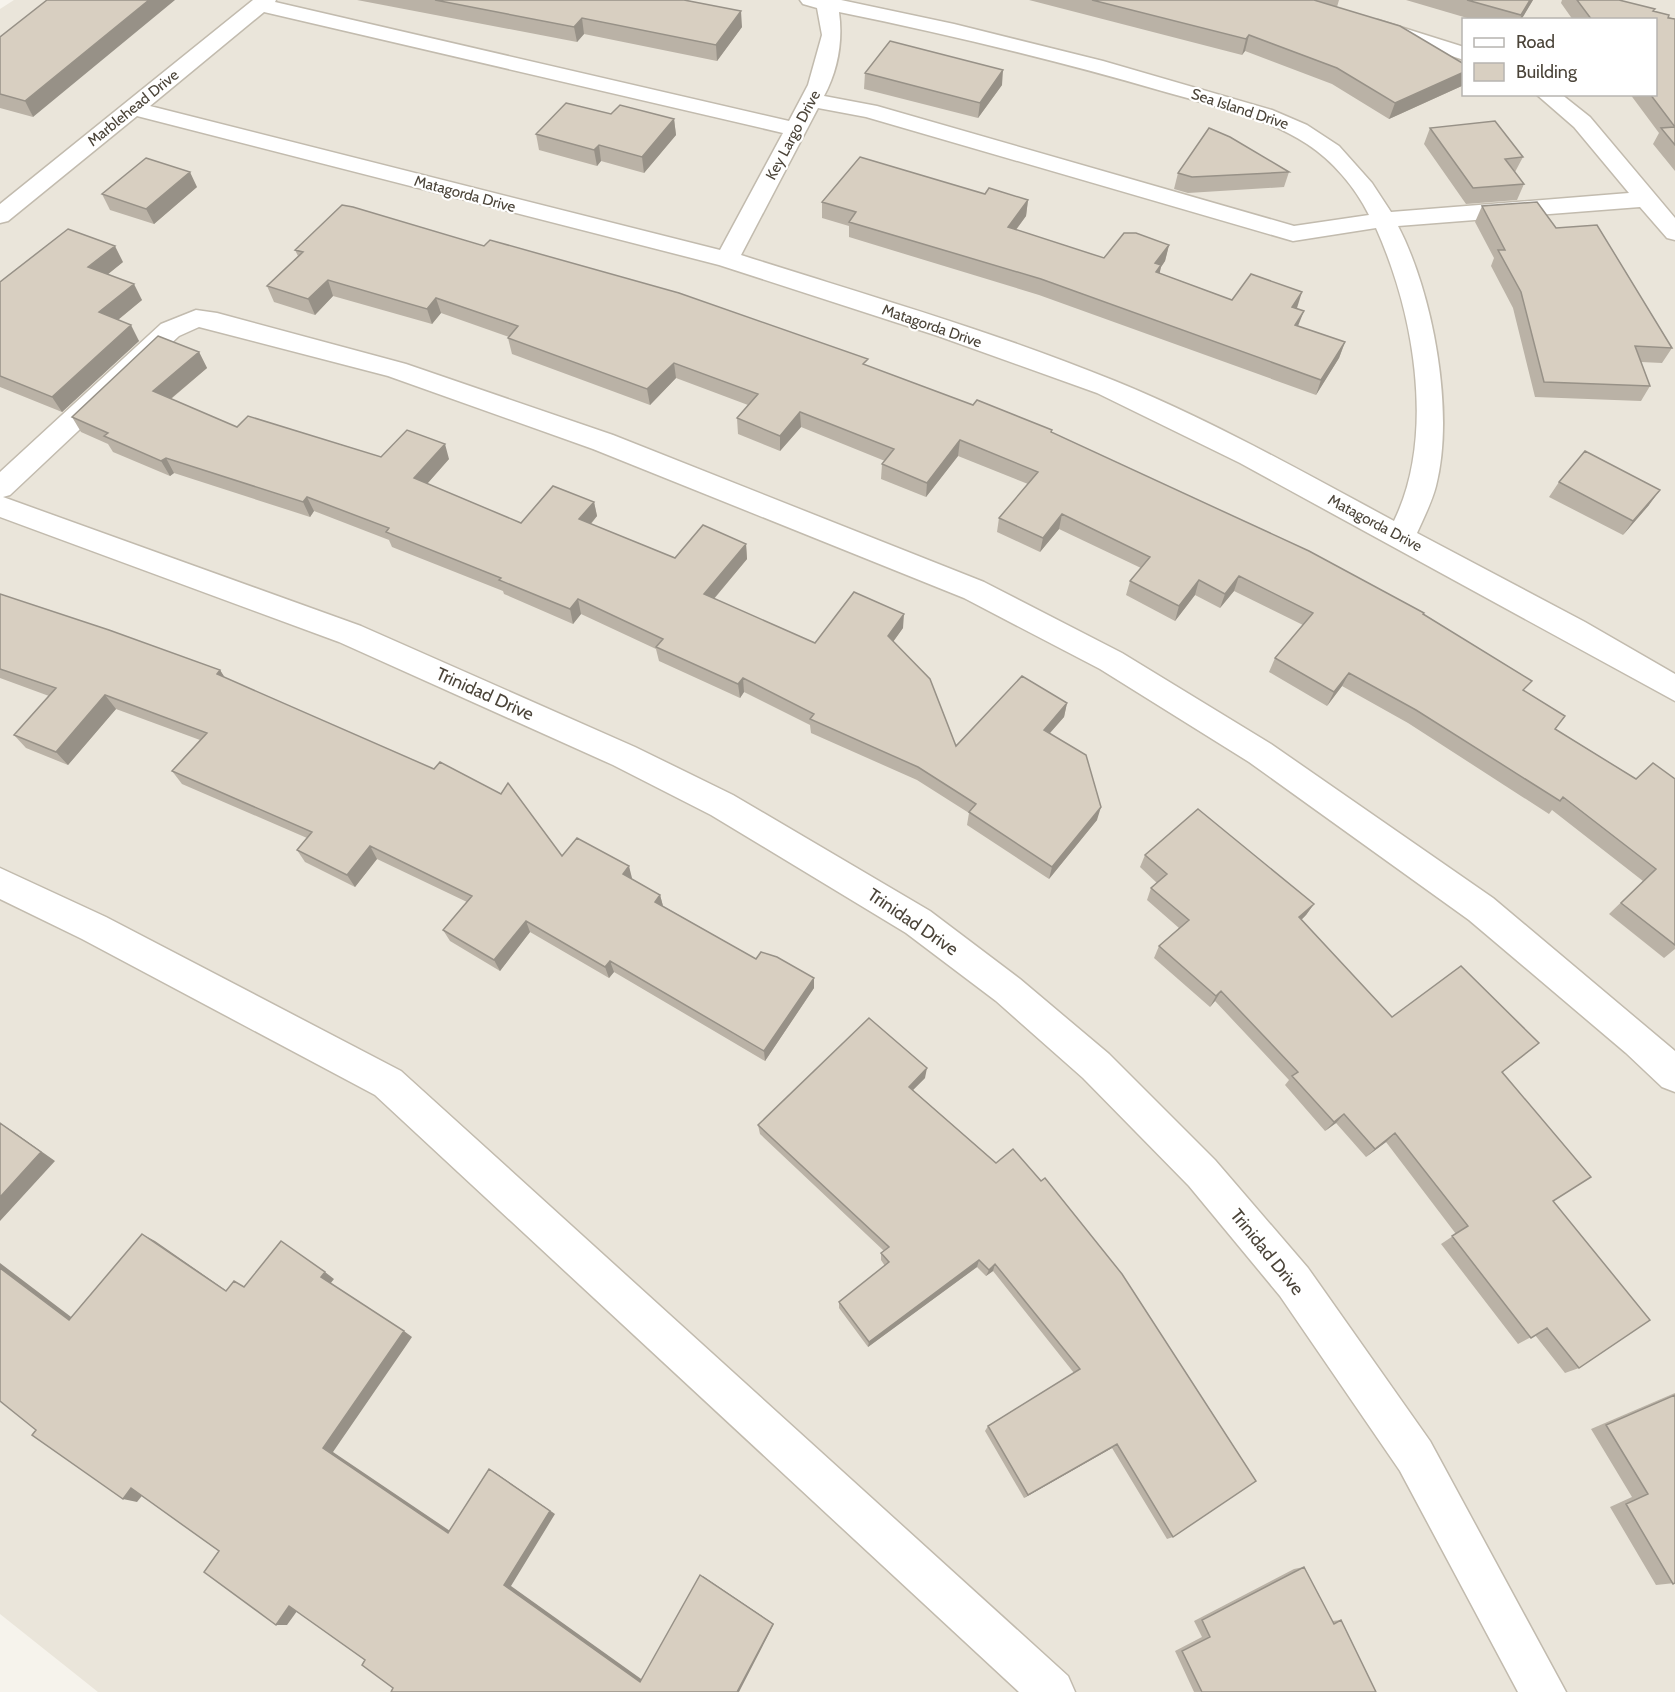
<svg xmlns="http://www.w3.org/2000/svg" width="1675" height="1692" font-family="Cabin,sans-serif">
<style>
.residential{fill:#eae5da;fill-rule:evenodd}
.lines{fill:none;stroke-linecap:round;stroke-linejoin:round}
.minor-casing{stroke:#c2bbae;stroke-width:3}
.minor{fill:#fff;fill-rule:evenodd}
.wall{fill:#bab2a6}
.shaded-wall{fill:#979187}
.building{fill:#d8cfc1;stroke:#979187;stroke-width:1.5}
.labels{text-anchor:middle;stroke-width:4.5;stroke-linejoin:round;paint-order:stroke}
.far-street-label{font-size:15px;fill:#4b4439;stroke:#fff}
.street-label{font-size:18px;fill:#4b4439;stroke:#fff}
</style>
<rect width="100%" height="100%" fill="#f6f3ec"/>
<path class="residential" d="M14 0H1675V1692H98L0 1614V9ZM1464 20H1656V94H1464Z"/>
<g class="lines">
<g class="minor-casing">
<path id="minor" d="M253 0H276L275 2 789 121 808 85 822 35 817 8 803 4 800 0H841L954 24 1103 61 1272 110 1307 125 1339 146 1372 183 1391 212 1629 193 1574 127 1536 94H1561L1590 117 1675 218V240L1667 238 1640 207 1398 226C1433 293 1455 412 1436 486 1432 502 1424 517 1417 533L1585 622 1675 674V701L1240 463 1097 393 938 336 719 265 137 116 8 221 0 223V204ZM264 12 783 133 720 250 150 106ZM839 12C947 34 1055 60 1162 91 1210 105 1264 116 1307 144 1333 161 1355 187 1369 215L1294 226 877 106 824 96C838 70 843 40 839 12ZM818 108 866 117 1293 241 1376 228C1414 313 1436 435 1394 521 1303 472 1211 420 1115 381 993 331 866 295 741 255Z
M1378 20 1464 47V60L1371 30 1368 26 1371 22Z
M196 310 217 313 406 364 613 435 984 582 1122 653 1271 744 1493 898 1675 1051V1092L1662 1087 1626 1053 1469 920 1249 762 1100 669 964 598 593 449 388 376 199 327 179 336 10 495 3 497 361 626 635 747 733 795 930 911 1020 979 1109 1054 1215 1160 1308 1268 1430 1441 1566 1692H1518L1400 1471 1280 1296 1189 1186 1083 1078 996 1001 906 933 711 815 613 765 339 642 0 517V472L161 324Z
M0 868 106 917 401 1071 1068 1676 1075 1692H1019L375 1095 82 939 0 899Z"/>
</g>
<use href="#minor" class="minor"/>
</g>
<path class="wall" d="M357 0H684L742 27 717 61 584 34 577 42Z
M1029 0H1314L1464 64V85L1389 119 1332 84 1245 51 1242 55Z
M1314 0H1339L1337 7Z
M1406 0H1533L1521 20H1474Z
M1562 0H1619L1675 19V171L1653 144 1659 133 1630 94H1656V20H1573L1561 3Z
M0 37 33 117 0 108Z
M865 73 1002 85 978 118 864 89Z
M611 114 674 119 676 135 644 173 601 161 597 166 539 150 536 134Z
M1430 128 1523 157 1515 172 1524 184 1517 200 1466 204 1424 144Z
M1289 172 1284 187 1188 193 1174 189 1178 173Z
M197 187 154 224 110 210 102 194Z
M985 194 1028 200 1026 216 1016 230 1104 258 1169 245 1165 261 1161 267 1159 273 1232 300 1296 308 1298 326 1345 342 1339 358 1316 395 1039 295 849 237V226L822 218V202Z
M1482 206 1556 228 1672 348 1662 363 1641 362 1650 386 1641 401 1535 397 1513 308 1491 266 1494 258 1475 222Z
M295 250 868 366 973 405 1052 430V433L1423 614 1524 691 1565 716 1555 729 1636 779H1675V949L1664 958 1609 914 1643 881 1552 810 1549 814 1408 723 1342 686 1327 706 1269 672 1275 658 1303 625 1234 591 1220 608 1195 595 1175 621 1126 595 1130 581 1141 568 1059 529 1040 552 997 532 999 518 1028 484 958 456 926 497 881 479 882 464 885 461 801 427 780 451 738 434 737 418 748 405 676 378 650 405 512 354 508 338 509 337 441 313 432 324 333 296 315 315 274 302 267 286 298 256Z
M123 262 108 274 142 300 118 320 139 341 62 412 0 387V282Z
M199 352 207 368 171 399 237 427 381 457 449 459 427 484 521 523 594 502 597 516 591 524 675 558 746 544 747 559 714 599 815 643 903 628 893 642 956 746 1067 703 1064 717 1050 733 1097 820 1049 879 967 825 969 813 917 780 811 733 810 725 744 692 740 698 659 661 656 649 581 614 573 624 504 594 503 591 392 547 389 540 314 511 310 517 174 473 170 476 113 452 108 444 81 432 72 417Z
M1559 482 1649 505 1623 535 1549 497Z
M0 594 220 670 224 677 562 856 632 878 631 879 660 895 663 906 756 959 814 988 765 1061 614 972 609 978 530 932 500 971 450 941 443 930 467 902 377 859 355 887 305 862 297 850 307 838 182 784 172 771 200 740 116 709 68 765 26 748 14 735 49 696 0 678Z
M1145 855 1314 904 1306 915 1301 920 1392 1017 1539 1043 1503 1072 1553 1201 1579 1368 1565 1373 1535 1335 1518 1344 1441 1244 1456 1234 1386 1142 1366 1157 1336 1123 1325 1131 1285 1085 1289 1080 1215 1001 1210 1007 1154 958 1159 946 1179 928 1147 900 1151 888 1157 883 1140 867Z
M925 1078 913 1090 996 1163 1173 1537 1167 1539 1112 1448 1024 1498 985 1431 988 1426 1074 1373 993 1271 986 1276 977 1267 868 1347 839 1308V1302L885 1266 881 1260V1253L884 1251 760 1134 758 1125Z
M1675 1393V1583L1656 1585 1610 1507 1632 1497 1591 1429Z
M1304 1567 1332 1621 1341 1620 1376 1692H1194L1175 1651 1202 1637 1194 1621 1294 1569Z"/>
<path class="shaded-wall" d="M149 0H175L33 117 25 101Z
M1530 0H1533L1521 20H1519Z
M741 11 742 27 717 61 716 45Z
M582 18 584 34 577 42 574 27Z
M1249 35 1245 51 1242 55 1246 39Z
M1003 70 1002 85 978 118 980 103Z
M1464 72V85L1389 119 1395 103Z
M674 119 676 135 644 173 642 157Z
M599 145 601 161 597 166 594 150Z
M190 172 197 187 154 224 146 209Z
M1028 200 1026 216 1006 243 1008 227Z
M1169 245 1165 261 1161 267 1158 281 1155 263Z
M115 246 123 262 97 283 88 267Z
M328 280 333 296 315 315 308 299Z
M134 284 142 300 108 328 99 312Z
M1302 292 1297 308 1287 322 1292 307Z
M436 298 441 313 432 324 427 309Z
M1304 311 1298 326 1295 325Z
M131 325 139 341 62 412 52 397Z
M1345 342 1339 358 1316 395 1321 380Z
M199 352 207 368 162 406 153 391Z
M674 363 676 378 650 405 647 389Z
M800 412 801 427 780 451V436Z
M960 440 958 456 926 497 927 483Z
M445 444 449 459 419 493 414 478Z
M166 458 174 473 170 476 161 461Z
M1660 490 1649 505 1623 535 1633 521Z
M307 497 314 511 310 517 303 502Z
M594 502 597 516 582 534 579 519Z
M1062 514 1059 529 1040 552 1043 538Z
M746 544 747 559 706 608 704 594Z
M1239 576 1234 591 1220 608 1225 594Z
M1199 580 1195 595 1175 621 1179 606Z
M578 599 581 614 573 624 570 609Z
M904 614 903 628 887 650 888 636Z
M220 670 229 684 217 674Z
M1349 673 1342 686 1327 706 1334 692Z
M743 678 744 692 740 698 738 684Z
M105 695 116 709 68 765 56 752Z
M1067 703 1064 717 1041 743 1044 730Z
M1101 807 1097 820 1049 879 1052 867Z
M370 846 377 859 355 887 347 875Z
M629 866 632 878 626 886 623 874Z
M660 895 663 906 655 902Z
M1314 904 1306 915 1292 929 1299 917Z
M526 921 530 932 500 971 494 960Z
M610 961 614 972 609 978 605 967Z
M814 978V988L765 1061 764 1051Z
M1221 991 1215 1001 1210 1007 1216 996Z
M927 1068 925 1078 907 1096 909 1087Z
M1344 1114 1336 1123 1325 1131 1334 1122Z
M0 1123 14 1132 55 1161 0 1221Z
M1395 1133 1386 1142 1366 1157 1375 1149Z
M142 1234 155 1241 237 1298 226 1291Z
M979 1260 977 1267 868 1347 869 1342Z
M0 1263 83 1326 69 1320 0 1268Z
M995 1264 993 1271 986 1276 989 1270Z
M325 1272 334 1279 330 1284 321 1277Z
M404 1331 412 1337 333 1452 456 1535 448 1533 323 1448Z
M1117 1444 1112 1448 1024 1498 1028 1495Z
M489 1469 496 1473 555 1514 511 1586 644 1681 640 1682 504 1585Z
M131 1488 145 1492 137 1502 123 1499Z
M703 1576 774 1624 739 1692H737Z
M289 1606 300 1607 287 1625H276Z"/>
<path class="building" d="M47 0H149L25 101 0 94V37Z
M435 0H684L741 11 716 45 582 18 574 27Z
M1092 0H1314L1400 26 1464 64V72L1395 103 1337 68 1249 35 1246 39Z
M1467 0H1530L1521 15Z
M1577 0H1619L1655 9 1653 11 1669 15 1668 18 1675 19V127L1650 94H1656V20H1592Z
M890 41 1003 70 980 103 865 73Z
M566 103 611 114 620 105 674 119 642 157 599 145 594 150 536 134Z
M1495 121 1523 157 1505 159 1524 184 1473 188 1430 128Z
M1675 127V145L1661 128Z
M1209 128 1230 137 1289 172 1192 177 1178 173Z
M860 157 985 194 989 188 1028 200 1008 227 1104 258 1124 233H1136L1169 245 1155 263 1161 265 1156 272 1232 300 1251 274 1302 292 1292 307 1304 311 1295 325 1345 342 1321 380 1041 279 849 222 856 212 822 202Z
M146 158 190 172 146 209 102 194Z
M1537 202 1556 228 1597 225 1672 348 1635 346 1650 386 1544 382 1521 292 1498 250H1505L1482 206Z
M342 205 353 207 484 246 490 240 679 293 868 359 863 364 973 405 977 400 1052 430 1051 432 1309 551 1424 613 1423 614 1532 681 1523 690 1565 716 1555 729 1636 779 1653 763 1675 779V945L1621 903 1656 869 1563 797 1560 801 1416 710 1349 673 1334 692 1275 658 1313 613 1239 576 1225 594 1199 580 1179 606 1130 581 1150 557 1062 514 1043 538 999 518 1038 472 960 440 927 483 882 464 894 449 800 412 780 436 737 418 758 394 674 363 647 389 508 338 518 326 436 298 427 309 328 280 308 299 267 286 303 252 295 250Z
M68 229 115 246 88 267 134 284 99 312 131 325 52 397 0 376V282Z
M158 336 199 352 153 391 237 427 248 416 381 457 407 430 445 444 414 478 521 523 553 486 594 502 579 519 675 558 703 525 746 544 704 594 815 643 854 592 904 614 888 636 930 679 956 746 1022 676 1067 703 1044 730 1086 755 1101 807 1052 867 969 812 976 804 918 767 810 719 814 714 743 678 738 684 656 647 663 639 578 599 570 609 499 580 501 578 386 532 389 528 307 497 303 502 166 458 161 461 104 436 108 433 72 417Z
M1585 451 1660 490 1633 521 1559 482Z
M0 594 109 630 220 670 217 674 434 769 440 762 501 794 508 783 562 856 577 838 629 866 623 874 660 895 655 902 756 959 761 952 777 957 814 978 764 1051 610 961 605 967 526 921 494 960 443 930 472 896 370 846 347 875 297 850 312 832 172 771 207 733 105 695 56 752 14 735 56 688 0 669Z
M1198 809 1314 904 1299 917 1392 1017 1461 966 1539 1043 1502 1072 1591 1177 1553 1201 1650 1320 1579 1368 1547 1328 1531 1338 1452 1236 1468 1226 1395 1133 1375 1149 1344 1114 1334 1122 1292 1076 1298 1072 1221 991 1216 996 1159 946 1189 920 1151 888 1167 874 1145 855Z
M869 1018 927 1068 909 1087 996 1163 1013 1149 1041 1181 1045 1178 1122 1274 1256 1481 1173 1537 1117 1444 1028 1495 988 1426 1080 1369 995 1264 989 1270 979 1260 869 1342 839 1302 889 1262 881 1253 889 1247 758 1125Z
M0 1123 41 1152 0 1197Z
M142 1234 226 1291 234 1281 244 1287 281 1241 325 1272 321 1277 404 1331 323 1448 448 1533 489 1469 550 1511 504 1585 640 1682 700 1575 773 1624 737 1692H391L393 1688 362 1665 365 1660 289 1606 276 1625 204 1572 219 1551 131 1488 123 1499 32 1435 36 1430 0 1401V1268L69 1320Z
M1675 1395V1583L1673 1584 1626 1504 1648 1494 1606 1425Z
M1304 1567 1334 1624 1341 1620 1376 1692H1202L1182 1651 1210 1637 1202 1620Z"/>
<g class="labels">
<g class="far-street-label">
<text transform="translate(133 108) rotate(-39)" y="5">Marblehead Drive</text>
<text transform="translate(1240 109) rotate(18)" y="5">Sea Island Drive</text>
<text transform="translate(793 135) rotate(-62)" y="5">Key Largo Drive</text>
<text transform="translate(465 194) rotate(15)" y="5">Matagorda Drive</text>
<text transform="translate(932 326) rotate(19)" y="5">Matagorda Drive</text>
<text transform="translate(1375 523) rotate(28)" y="5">Matagorda Drive</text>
</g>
<g class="street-label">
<text transform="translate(485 694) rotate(24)" y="6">Trinidad Drive</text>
<text transform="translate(913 922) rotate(34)" y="6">Trinidad Drive</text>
<text transform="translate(1267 1252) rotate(51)" y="6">Trinidad Drive</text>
</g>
</g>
<rect x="1462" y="18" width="195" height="78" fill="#ffffff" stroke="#b7b4b0" stroke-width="1.5"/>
<rect x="1474" y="38" width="30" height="9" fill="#ffffff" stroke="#b7b4b0" stroke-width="1.5"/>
<text x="1516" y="48" font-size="18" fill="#4b4439">Road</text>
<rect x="1474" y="63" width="30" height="18" fill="#d8cfc1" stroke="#b7b4b0" stroke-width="1.5"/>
<text x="1516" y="78" font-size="18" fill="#4b4439">Building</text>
</svg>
